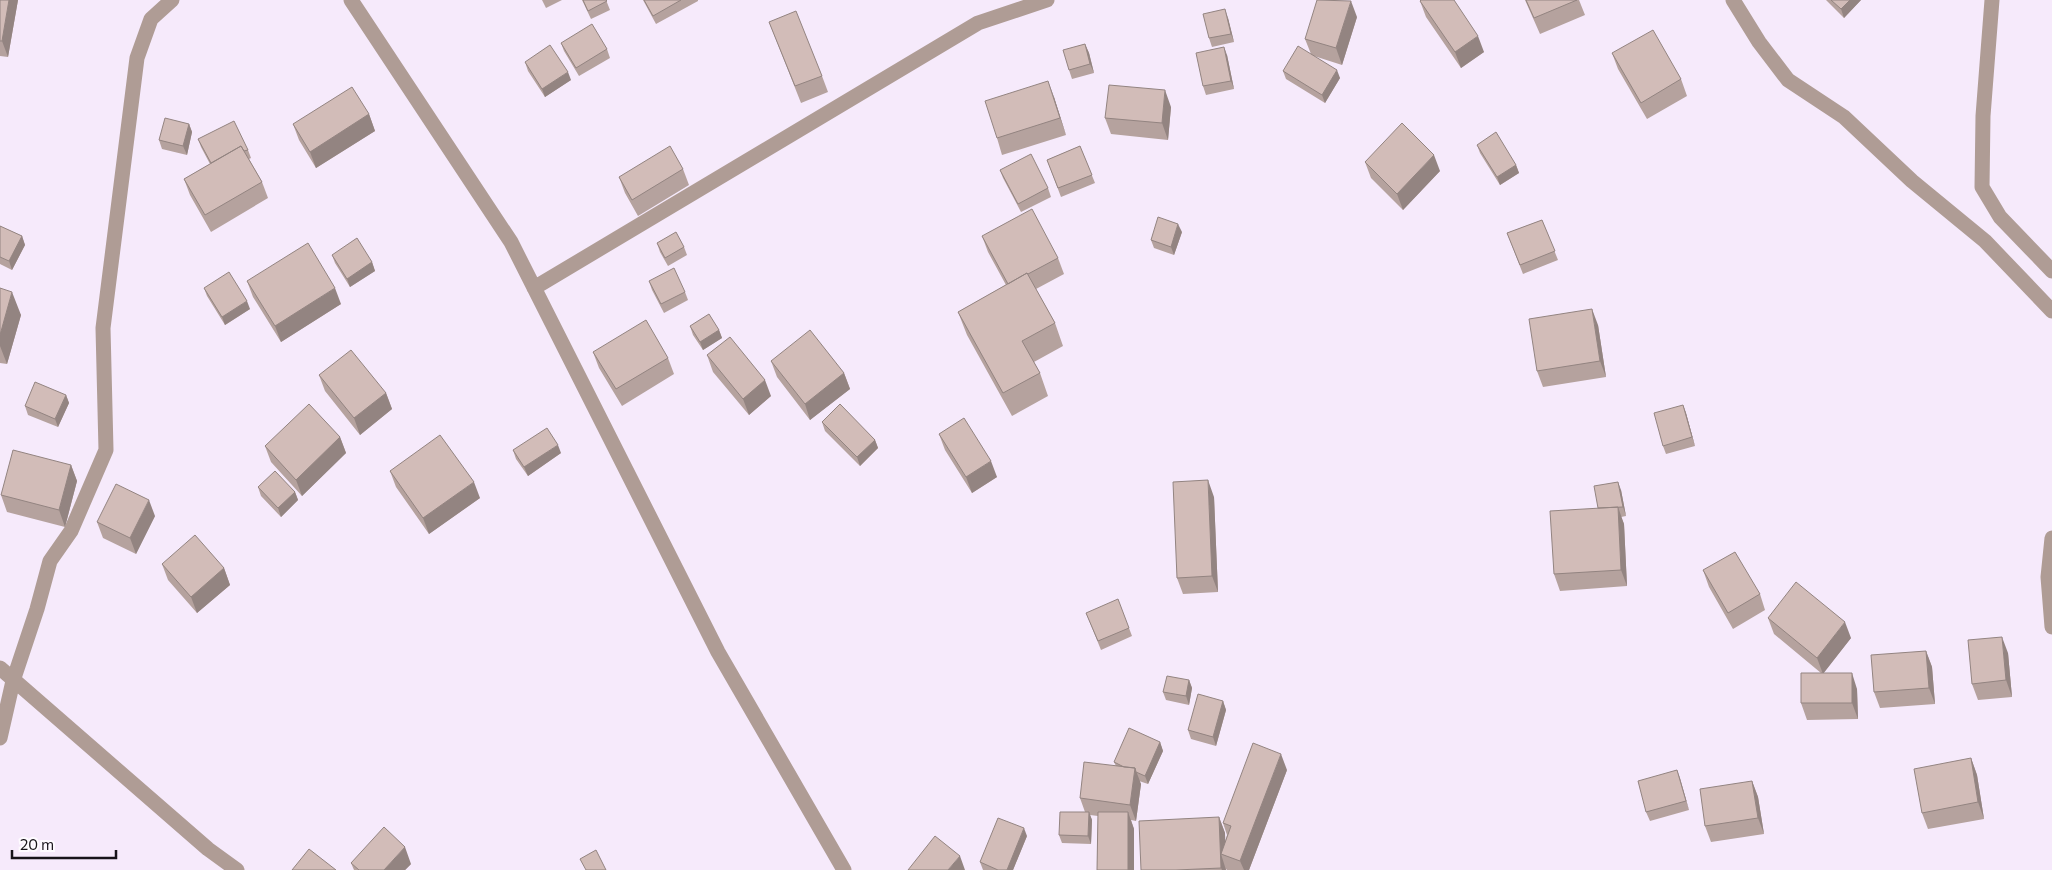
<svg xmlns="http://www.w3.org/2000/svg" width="2052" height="870" font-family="Commissioner,sans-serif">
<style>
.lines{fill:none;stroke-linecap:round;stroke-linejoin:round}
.minor{stroke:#af9c95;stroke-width:15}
.wall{fill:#b5a29e}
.shaded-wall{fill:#938481}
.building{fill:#d2bcb8;stroke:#938481}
</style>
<rect width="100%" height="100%" fill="#f6eafb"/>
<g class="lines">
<path class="minor" d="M351 0 511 242 718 652 844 870
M1733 0 1759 42 1788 80 1844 117 1912 181 1985 241 2052 311
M1992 0 1983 116 1982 187 2000 217 2052 271
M534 288 978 23 1047 0
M2052 538 2048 577 2052 627
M0 668 208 849 237 870
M0 738 13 681 37 609 50 561 71 531 106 450 103 328 137 58 151 19 172 0"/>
</g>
<path class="wall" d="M0 0H18L8 57 0 56Z
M542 0H562L546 8Z
M582 0H606L610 10 591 19Z
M643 0H698V1L656 24Z
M1525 0H1579L1585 15 1540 34Z
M1826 0H1861L1844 18Z
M1420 1 1484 52 1461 68 1426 17Z
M1357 17 1342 65 1314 56 1340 78 1325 103 1286 79 1283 71 1311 54 1305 39Z
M1228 18 1234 42 1212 47 1209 38Z
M769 22 822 76 828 92 801 103Z
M561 43 607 49 610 58 579 76 564 51Z
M1085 44 1089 53 1094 73 1072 79 1069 70Z
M1612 53 1681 79 1687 96 1647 119 1618 69Z
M1227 55 1234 89 1206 95 1203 86Z
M525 62 571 80 545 97 528 71Z
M1054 97 1066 135 1002 155 997 138Z
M1171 107 1168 140 1111 134 1105 118Z
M369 114 375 131 316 168 299 140 293 124Z
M189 124 192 132 187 155 162 149 159 140Z
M198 139 248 150 251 158 249 159 262 182 268 198 211 232 190 195 184 179 210 164 201 147Z
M1477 145 1516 165 1519 173 1500 185 1480 153Z
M1080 146 1095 183 1061 197 1047 160Z
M1365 162 1440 171 1403 210 1371 178Z
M683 169 689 185 638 216 625 193 619 177Z
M1000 170 1048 188 1051 197 1021 212 1003 178Z
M1542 220 1558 260 1523 274 1507 233Z
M0 226 22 236 25 245 12 270 0 264Z
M1182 232 1174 255 1154 248 1151 240Z
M982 236 1058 258 1064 274 1036 289 1055 323 1063 346 1034 362 1040 373 1048 396 1012 416 967 335 958 312 1006 285 988 252Z
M657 243 684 247 687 255 668 266 660 252Z
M332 255 372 262 375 271 350 287 335 263Z
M247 281 341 304 281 342 253 297Z
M649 281 685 292 688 300 664 313 652 290Z
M0 288 21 315 7 364 0 363Z
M204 288 250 309 225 325 207 296Z
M1598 325 1606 377 1543 387 1537 371Z
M690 326 719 330 722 338 703 350 693 335Z
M593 352 668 358 674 374 622 406 599 368Z
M707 355 771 396 749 415 713 372Z
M771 361 844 373 850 389 810 420 777 377Z
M319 375 386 393 392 409 360 435 325 391Z
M66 395 69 403 58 427 28 415 25 406Z
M1683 405 1686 413 1695 446 1666 454 1663 446Z
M822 422 875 440 878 448 860 466 825 431Z
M939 434 997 477 972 493 945 450Z
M340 437 346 453 302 496 271 462 265 446Z
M513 450 561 453 528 476 516 459Z
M71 465 77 481 65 527 7 512 1 495Z
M390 471 480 498 429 534 396 487Z
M258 487 295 492 298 500 281 517 261 496Z
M1621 490 1626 516 1621 517 1624 524 1627 586 1560 591 1554 574 1598 508Z
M1214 497 1218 592 1183 594 1177 578Z
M155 516 136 554 103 538 97 522Z
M162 564 224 568 230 585 197 613 168 580Z
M1703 570 1760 594 1765 610 1733 629 1709 587Z
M1086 613 1129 628 1132 636 1101 650Z
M1768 618 1851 638 1823 673 1857 689 1858 719 1807 720 1801 703 1821 673 1774 634Z
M1926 651 1932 667 1935 704 1880 708 1874 692Z
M2008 653 2012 697 1978 700 1972 684Z
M1189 680 1192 688 1189 705 1166 700 1163 692Z
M1223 701 1226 710 1216 746 1191 739 1188 730Z
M1160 742 1163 751 1148 784 1139 781 1141 784 1136 821 1131 820 1134 829V870H1097L1098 816 1090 815 1092 820 1091 844 1062 843 1059 835 1085 812 1080 798 1116 766 1114 762Z
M1971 758 1977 775 1984 819 1928 829 1922 813Z
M1287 770 1249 870H1227L1226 869V870H1141L1219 817 1225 833V842L1227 835 1223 823Z
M1677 770 1689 810 1650 821 1646 812Z
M1752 781 1758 797 1764 834 1711 842 1705 826Z
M1027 836 1013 870H983L980 862Z
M351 863 411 864 405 870H354Z"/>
<path class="shaded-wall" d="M9 0H18L8 57 2 41Z
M1850 0H1861L1844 18 1841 9Z
M1351 1 1357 17 1342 65 1336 48Z
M1225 9 1228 18 1234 42 1231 34Z
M1478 36 1484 52 1461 68 1455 52Z
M1085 44 1089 53 1094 73 1090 64Z
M1224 47 1227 55 1234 89 1231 81Z
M1337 70 1340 78 1325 103 1322 95Z
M568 72 571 80 545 97 542 89Z
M1048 81 1054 97 1066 135 1060 118Z
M1165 90 1171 107 1168 140 1162 123Z
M369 114 375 131 316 168 310 152Z
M189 124 192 132 187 155 183 146Z
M1434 155 1440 171 1403 210 1397 194Z
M1516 165 1519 173 1500 185 1497 177Z
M1178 224 1182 232 1174 255 1171 247Z
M22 236 25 245 12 270 9 261Z
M372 262 375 271 350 287 347 279Z
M335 288 341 304 281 342 275 326Z
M12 292 21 315 7 364 0 346V335Z
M247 301 250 309 225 325 222 317Z
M1592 309 1598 325 1606 377 1600 361Z
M719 330 722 338 703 350 700 342Z
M844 373 850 389 810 420 805 404Z
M765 380 771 396 749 415 743 399Z
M386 393 392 409 360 435 354 418Z
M66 395 69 403 58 427 55 419Z
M1683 405 1686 413 1695 446 1692 437Z
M340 437 346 453 302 496 296 480Z
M875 440 878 448 860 466 857 457Z
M558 445 561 453 528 476 524 467Z
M991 461 997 477 972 493 966 477Z
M71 465 77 481 65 527 59 510Z
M1208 480 1214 497 1218 592 1212 576Z
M474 482 480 498 429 534 423 518Z
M1618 482 1621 490 1626 516 1623 507Z
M295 492 298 500 281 517 278 508Z
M149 500 155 516 136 554 130 538Z
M1618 507 1624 524 1627 586 1621 570Z
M224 568 230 585 197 613 191 597Z
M1845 622 1851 638 1823 674 1817 658Z
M2002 637 2008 653 2012 697 2006 680Z
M1926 651 1932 667 1935 704 1929 688Z
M1852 673 1857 689 1858 719 1852 703Z
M1189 680 1192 688 1189 705 1186 696Z
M1223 701 1226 710 1216 746 1213 737Z
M1160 742 1163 751 1148 784 1145 776Z
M1281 754 1287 770 1249 870H1244L1240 861Z
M1971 758 1977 775 1984 819 1978 802Z
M1135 768 1141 784 1136 821 1130 805Z
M1677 770 1680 778 1689 810 1686 801Z
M1752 781 1758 797 1764 834 1758 818Z
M1089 812 1092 820 1091 844 1088 836Z
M1128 812 1134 829V870H1128Z
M1219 817 1225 833 1226 856 1221 854 1226 870H1222L1221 868Z
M1024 828 1027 836 1013 870H1007Z
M405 847 411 864 405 870H384Z
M960 856 965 870H948Z"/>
<path class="building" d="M0 0H9L2 41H0Z
M583 0H606L607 1 588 11Z
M644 0H681L653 16Z
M1317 0 1351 1 1336 48 1305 39Z
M1421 0H1454L1478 36 1455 52 1420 1Z
M1526 0H1577L1534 18Z
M1831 0H1850L1841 9Z
M1225 9 1231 34 1209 38 1203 14Z
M796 11 822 76 795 86 769 22Z
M592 24 607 49 576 68 561 43Z
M1653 30 1681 79 1641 103 1612 53Z
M1085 44 1090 64 1069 70 1063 50Z
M550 45 568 72 542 89 525 62Z
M1298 46 1337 70 1322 95 1283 71Z
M1224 47 1231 81 1203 86 1196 53Z
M1048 81 1060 118 997 138 985 101Z
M1109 85 1165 90 1162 123 1105 118Z
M352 87 369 114 310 152 293 124Z
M165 118 189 124 183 146 159 140Z
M234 121 248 150 244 151 241 146 211 163 198 139Z
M1402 123 1434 155 1397 194 1365 162Z
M1496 132 1516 165 1497 177 1477 145Z
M241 146 262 182 205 215 184 179Z
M670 146 683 169 632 200 619 177Z
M1080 146 1092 175 1058 188 1047 160Z
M1031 154 1048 188 1018 204 1000 170Z
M1032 209 1058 258 1028 274 1027 273 1008 284 982 236Z
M1158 217 1178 224 1171 247 1151 240Z
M1542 220 1555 251 1520 265 1507 233Z
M0 226 22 236 9 261 0 257Z
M676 232 684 247 665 258 657 243Z
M357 238 372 262 347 279 332 255Z
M308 243 335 288 275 326 247 281Z
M674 268 685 292 661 304 649 281Z
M229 272 247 301 222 317 204 288Z
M1027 273 1055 323 1022 341 1040 373 1003 393 958 312Z
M0 288 12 292 0 335Z
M1592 309 1600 361 1537 371 1529 319Z
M709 314 719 330 700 342 690 326Z
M646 320 668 358 616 389 593 352Z
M810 330 844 373 805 404 771 361Z
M730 337 765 380 743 399 707 355Z
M351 350 386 393 354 418 319 375Z
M35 382 66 395 55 419 25 406Z
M309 404 340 437 296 480 265 446Z
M840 404 875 440 857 457 822 422Z
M1683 405 1692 437 1663 446 1654 413Z
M964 418 991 461 966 477 939 434Z
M547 428 558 445 524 467 513 450Z
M440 435 474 482 423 518 390 471Z
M13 450 71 465 59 510 1 495Z
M275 471 295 492 278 508 258 487Z
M1208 480 1212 576 1177 578 1173 482Z
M1618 482 1623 507 1598 508 1594 486Z
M116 484 149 500 130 538 97 522Z
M1618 507 1621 570 1554 574 1550 511Z
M195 535 224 568 191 597 162 564Z
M1735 552 1760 594 1728 613 1703 570Z
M1796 582 1845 622 1817 658 1768 618Z
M1118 599 1129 628 1098 641 1086 613Z
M2002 637 2006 680 1972 684 1968 640Z
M1926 651 1929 688 1874 692 1871 655Z
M1801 673H1852V703H1801Z
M1167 676 1189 680 1186 696 1163 692Z
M1198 694 1223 701 1213 737 1188 730Z
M1129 728 1160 742 1145 776 1136 772 1135 768 1124 767 1114 762Z
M1253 743 1281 754 1240 861 1221 854 1231 826 1223 823Z
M1971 758 1978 802 1922 813 1914 769Z
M1084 762 1135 768 1130 805 1080 798Z
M1677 770 1686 801 1646 812 1638 781Z
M1752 781 1758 818 1705 826 1700 789Z
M1060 812H1089L1088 836 1059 835Z
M1098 812H1128V870H1097Z
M1219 817 1221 868 1176 870H1141L1139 821Z
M998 818 1024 828 1007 870H998L980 862Z
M384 827 405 847 384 870H359L351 863Z
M935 836 960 856 948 870H908Z
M309 849 336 870H292Z
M596 850 606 870H586L580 859Z"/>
<path d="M12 850v8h104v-8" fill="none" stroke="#171319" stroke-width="2.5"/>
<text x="20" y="850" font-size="15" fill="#171319" stroke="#fefbff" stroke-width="4" paint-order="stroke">20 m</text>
</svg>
